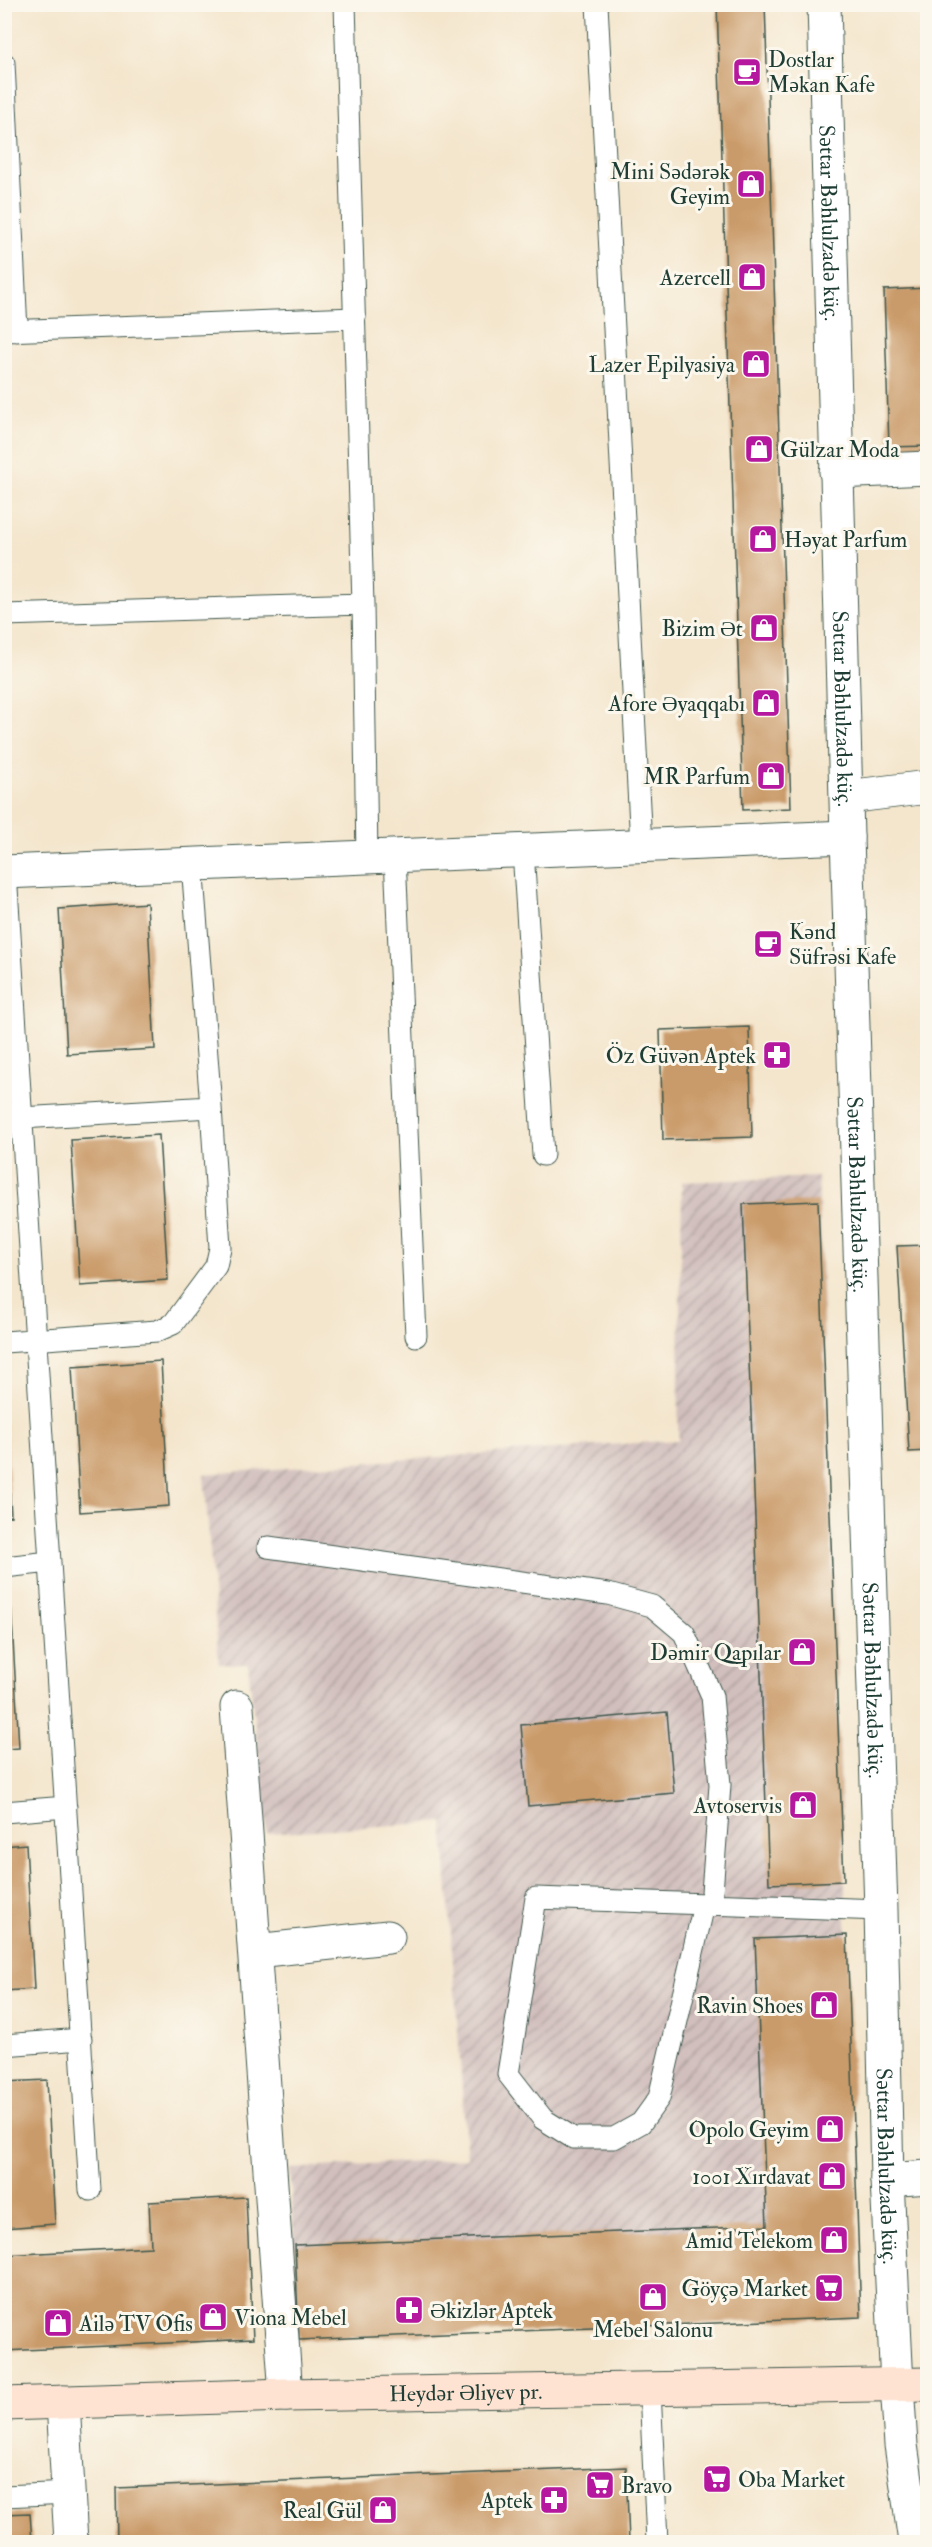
<svg xmlns="http://www.w3.org/2000/svg" width="932" height="2547" font-family="'IM FELL Double Pica',serif">
<style>
.industrial{fill:url(#industrial-furrows)}
.building{fill:#ca9b6a}
.lines{fill:none;stroke-linecap:round;stroke-linejoin:round}
.service-casing{stroke:#3f564b;stroke-width:23}
.minor-casing{stroke:#3f564b;stroke-width:35}
.tertiary-casing{stroke:#3f564b;stroke-width:35}
.secondary-casing{stroke:#3f564b;stroke-width:35}
.service{stroke:#fff;stroke-width:21}
.minor{stroke:#fff;stroke-width:33}
.tertiary{stroke:#fff;stroke-width:33}
.secondary{stroke:#fee3d2;stroke-width:33}
.labels{text-anchor:middle;stroke-width:6;stroke-linejoin:round;paint-order:stroke}
.poi-label{font-size:22px;fill:#1f3d34;stroke:#fbf7ec;text-anchor:end}
.street-label{font-size:22px;fill:#1f3d34;stroke:#fbf7ec}
</style>
<defs>
<pattern id="industrial-furrows" width="10" height="10" patternUnits="userSpaceOnUse" patternTransform="scale(1.5)"><rect width="10" height="10" fill="#d1bfbd"/><path d="M-1 1l2-2M0 10L10 0M9 11l2-2" fill="none" stroke="#a99c9a"/></pattern>
</defs>
<rect width="100%" height="100%" fill="#fbf7ec"/>
<filter id="ink" filterUnits="userSpaceOnUse"><feTurbulence type="fractalNoise" baseFrequency=".0167" numOctaves="2"/><feDisplacementMap in="SourceGraphic" scale="12" xChannelSelector="R" yChannelSelector="G"/><feConvolveMatrix kernelMatrix="1 2 1 2 8 2 1 2 1" color-interpolation-filters="sRGB"/></filter>
<filter id="wash" filterUnits="userSpaceOnUse"><feTurbulence type="fractalNoise" baseFrequency=".008" numOctaves="4" result="noise"/><feDisplacementMap in="SourceGraphic" scale="24" xChannelSelector="R" yChannelSelector="G"/><feGaussianBlur stdDeviation="1.35" result="paint"/><feColorMatrix in="noise" values="0 0 0 0 0 0 0 0 0 0 0 0 0 0 0 0 0 1.4 0 .05"/><feComposite in="paint" operator="in"/></filter>
<g filter="url(#wash)">
<rect width="100%" height="100%" fill="#f4e6cd"/>
<path class="industrial" d="M818 1177 861 2317 299 2340 290 2169 467 2158 443 1822 267 1833 248 1664H219L204 1474 678 1440 682 1182Z"/>
<g id="blocks">
<path class="building" d="M717 4H765L791 808 743 810Z
M928 288V446L889 447 884 290Z
M147 903 155 1049 67 1054 59 909Z
M749 1027 752 1137 663 1140 660 1030Z
M159 1135 168 1280 80 1286 71 1140Z
M818 1201 844 1881 769 1884 743 1204Z
M928 1245V1451L909 1452 897 1246Z
M161 1361 169 1506 80 1512 72 1367Z
M4 1424H6L11 1516 4 1517Z
M11 1603 19 1748 4 1749V1604Z
M667 1712 674 1793 528 1806 521 1725Z
M26 1844 34 1989 4 1991V1846Z
M847 1935 861 2317 299 2340 295 2245 767 2226 755 1939Z
M47 2080 55 2224 4 2228V2082Z
M246 2197 253 2339 4 2351V2255L151 2247 149 2202Z
M626 2467 629 2542H117L116 2488Z
M30 2513 32 2542H4V2514Z"/>
</g>
</g>
<g filter="url(#ink)">
<use href="#blocks" fill-opacity="0" stroke="#3f564b" stroke-width="1.5"/>
<g class="lines">
<g class="service-casing">
<path id="service" d="M345 4 363 604 367 857
M597 4 641 845
M4 63 17 331
M4 331 355 318
M4 615 363 604
M523 851 543 1155
M395 856 416 1336
M6 872 90 2190
M4 1119 211 1107
M4 1342 157 1331 173 1324 216 1266 220 1248 211 1107 192 864
M268 1547 608 1594 652 1606 684 1633 712 1696 720 1785 711 1906
M4 1567 50 1562
M4 1812 66 1807
M704 1905 659 2098 641 2123 614 2138H573L543 2119 508 2074 536 1898 881 1910
M4 2045 81 2039
M650 2389 657 2542
M4 2496 69 2493"/>
</g>
<g class="minor-casing">
<path id="minor" d="M836 472 928 468
M847 797 928 787
M4 872 847 837
M237 1707 286 2395
M255 1951 388 1937
M887 2180 928 2177
M897 2385 901 2445 915 2542
M63 2402 71 2542"/>
</g>
<g class="tertiary-casing">
<g id="tertiary">
<path id="s1" d="M824 4 847 837 881 1910 887 2180 897 2385"/>
</g>
</g>
<g class="secondary-casing">
<g id="secondary">
<path id="s2" d="M4 2404 286 2395 928 2384"/>
</g>
</g>
<use href="#service" class="service"/>
<use href="#minor" class="minor"/>
<use href="#tertiary" class="tertiary"/>
<use href="#secondary" class="secondary"/>
</g>
</g>
<defs>
<g id="cafe-square" transform="scale(1.5)"><rect x="-9" y="-9" width="18" height="18" rx="4" fill="#b5179e" stroke="#fbf7ec"/><path d="M-5.5-4.5H6V0H3Q3 3.5 0 3.5H-2.5Q-5.5 3.5-5.5 0ZM3-3.2v2h1.7v-2ZM-6 4.5H4V6H-6Z" fill="#fff"/></g>
<g id="shop-square" transform="scale(1.5)"><rect x="-9" y="-9" width="18" height="18" rx="4" fill="#b5179e" stroke="#fbf7ec"/><path d="M-5-2.5h2.3a2.7 3.5 0 0 1 5.4 0H5L5.5 6h-11ZM-1.5-2.5h3a1.5 2.3 0 0 0-3 0Z" fill="#fff"/></g>
<g id="pharmacy-square" transform="scale(1.5)"><rect x="-9" y="-9" width="18" height="18" rx="4" fill="#b5179e" stroke="#fbf7ec"/><path d="M-2-6h4v4h4v4h-4v4h-4v-4h-4v-4h4Z" fill="#fff"/></g>
<g id="supermarket-square" transform="scale(1.5)"><rect x="-9" y="-9" width="18" height="18" rx="4" fill="#b5179e" stroke="#fbf7ec"/><path d="M-6-5.5h2.5l.6 2H6L4.5 2H-2.5L-4.4-4H-6ZM-1.5 3.2a1.3 1.3 0 1 0 .1 0ZM3 3.2a1.3 1.3 0 1 0 .1 0Z" fill="#fff"/></g>
</defs>
<g fill-rule="evenodd">
<use href="#cafe-square" x="747" y="72"/>
<use href="#shop-square" x="751" y="184"/>
<use href="#shop-square" x="752" y="277"/>
<use href="#shop-square" x="756" y="364"/>
<use href="#shop-square" x="759" y="449"/>
<use href="#shop-square" x="763" y="539"/>
<use href="#shop-square" x="764" y="628"/>
<use href="#shop-square" x="766" y="703"/>
<use href="#shop-square" x="771" y="776"/>
<use href="#cafe-square" x="768" y="944"/>
<use href="#pharmacy-square" x="777" y="1055"/>
<use href="#shop-square" x="802" y="1652"/>
<use href="#shop-square" x="803" y="1805"/>
<use href="#shop-square" x="824" y="2005"/>
<use href="#shop-square" x="830" y="2129"/>
<use href="#shop-square" x="832" y="2176"/>
<use href="#shop-square" x="834" y="2240"/>
<use href="#supermarket-square" x="829" y="2288"/>
<use href="#shop-square" x="653" y="2297"/>
<use href="#pharmacy-square" x="409" y="2310"/>
<use href="#shop-square" x="213" y="2317"/>
<use href="#shop-square" x="58" y="2323"/>
<use href="#supermarket-square" x="717" y="2479"/>
<use href="#supermarket-square" x="600" y="2485"/>
<use href="#pharmacy-square" x="554" y="2500"/>
<use href="#shop-square" x="383" y="2510"/>
</g>
<g class="labels">
<g class="poi-label">
<text x="768" y="67" text-anchor="start">Dostlar<tspan x="768" dy="25">Məkan Kafe</tspan></text>
<text x="730" y="179">Mini Sədərək<tspan x="730" dy="25">Geyim</tspan></text>
<text x="731" y="285">Azercell</text>
<text x="735" y="372">Lazer Epilyasiya</text>
<text x="780" y="457" text-anchor="start">Gülzar Moda</text>
<text x="784" y="547" text-anchor="start">Həyat Parfum</text>
<text x="743" y="636">Bizim Ət</text>
<text x="745" y="711">Afore Əyaqqabı</text>
<text x="750" y="784">MR Parfum</text>
<text x="789" y="939" text-anchor="start">Kənd<tspan x="789" dy="25">Süfrəsi Kafe</tspan></text>
<text x="756" y="1063">Öz Güvən Aptek</text>
<text x="781" y="1660">Dəmir Qapılar</text>
<text x="782" y="1813">Avtoservis</text>
<text x="803" y="2013">Ravin Shoes</text>
<text x="809" y="2137">Opolo Geyim</text>
<text x="811" y="2184">1001 Xırdavat</text>
<text x="813" y="2248">Amid Telekom</text>
<text x="808" y="2296">Göyçə Market</text>
<text x="430" y="2318" text-anchor="start">Əkizlər Aptek</text>
<text x="234" y="2325" text-anchor="start">Viona Mebel</text>
<text x="79" y="2331" text-anchor="start">Ailə TV Ofis</text>
<text x="653" y="2337" text-anchor="middle">Mebel Salonu</text>
<text x="738" y="2487" text-anchor="start">Oba Market</text>
<text x="621" y="2493" text-anchor="start">Bravo</text>
<text x="533" y="2508">Aptek</text>
<text x="362" y="2518">Real Gül</text>
</g>
<g class="street-label">
<text dy="8" stroke="none"><textPath href="#s1" startOffset="219">Səttar Bəhlulzadə küç.</textPath></text>
<text dy="8" stroke="none"><textPath href="#s1" startOffset="705">Səttar Bəhlulzadə küç.</textPath></text>
<text dy="8" stroke="none"><textPath href="#s1" startOffset="1191">Səttar Bəhlulzadə küç.</textPath></text>
<text dy="8" stroke="none"><textPath href="#s1" startOffset="1677">Səttar Bəhlulzadə küç.</textPath></text>
<text dy="8" stroke="none"><textPath href="#s1" startOffset="2163">Səttar Bəhlulzadə küç.</textPath></text>
<text dy="8" stroke="none"><textPath href="#s2" startOffset="462">Heydər Əliyev pr.</textPath></text>
</g>
</g>
<rect width="932" height="2547" fill="none" stroke="#fbf7ec" stroke-width="24"/>
</svg>
